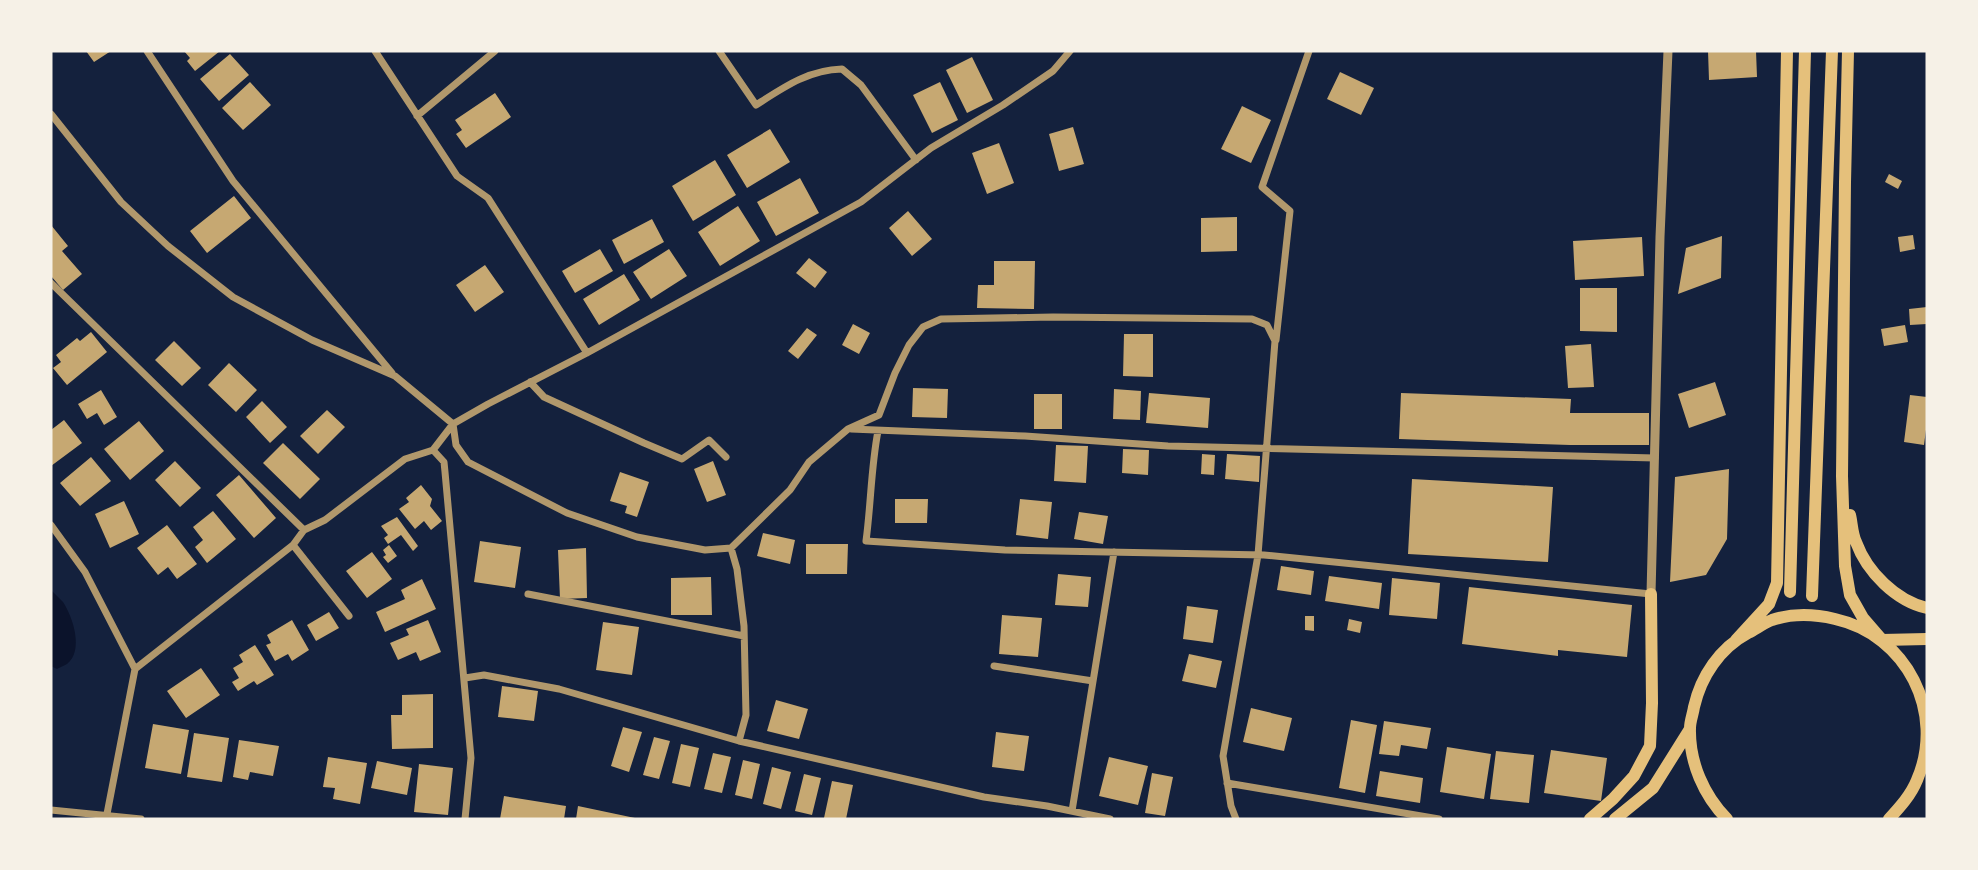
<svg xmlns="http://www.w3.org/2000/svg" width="1978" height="870" font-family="Raleway,sans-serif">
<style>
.water{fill:#0b132b}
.building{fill:#c6a872}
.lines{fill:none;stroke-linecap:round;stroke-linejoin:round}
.minor{stroke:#b1986c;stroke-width:7}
.tertiary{stroke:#b1986c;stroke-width:9}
.trunk{stroke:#e5c07b;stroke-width:12}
</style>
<rect width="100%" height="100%" fill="#14213d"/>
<path class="water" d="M51 590C55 594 59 598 63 602 73 617 84 651 67 664 64 666 60 667 57 669L51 666Z"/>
<path class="building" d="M86 51H111L94 62Z
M184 51H220L195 71 187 61 190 58Z
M1708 51H1756L1757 77 1709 80Z
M230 54 249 75 219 101 200 79Z
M972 57 993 100 967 113 946 70Z
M1340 72 1374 88 1361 115 1327 99Z
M250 82 271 105 243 130 222 108Z
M940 82 958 120 932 133 913 95Z
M495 93 511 117 466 148 456 134 462 130 455 120Z
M1242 106 1271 120 1251 163 1221 149Z
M1073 127 1084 164 1059 171 1049 134Z
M770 129 790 162 747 188 727 155Z
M999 143 1014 183 987 194 972 153Z
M715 160 736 195 693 221 672 186Z
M1889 174 1902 181 1898 189 1885 182Z
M800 178 819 213 776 236 757 202Z
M234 196 251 218 207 253 190 231Z
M738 206 760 241 720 266 698 232Z
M908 211 932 239 912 256 889 228Z
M1237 217V251L1201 252V218Z
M652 219 664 242 624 264 612 240Z
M51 225 68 246 62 251 82 274 63 290 51 276Z
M1913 235 1915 249 1900 252 1898 237Z
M1722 236 1721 278 1678 294 1686 248Z
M1642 237 1644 276 1575 280 1573 241Z
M600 249 613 271 575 293 562 271Z
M669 249 687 276 651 299 633 272Z
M809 258 827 272 815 288 796 273Z
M994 261H1035L1034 309 977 308 978 285H994Z
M485 265 504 292 475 312 456 285Z
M624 274 640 300 599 325 583 299Z
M1580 288H1617V332L1580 331Z
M1927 307V324L1910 325 1909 309Z
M853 324 870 333 859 354 842 345Z
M1905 325 1908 342 1884 346 1881 329Z
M807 328 817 335 798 359 788 351Z
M91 332 107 352 67 385 53 368 61 362 56 355 77 338 80 341Z
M1124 334H1153V377L1123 376Z
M174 341 201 368 182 386 155 360Z
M1591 344 1594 387 1568 388 1565 346Z
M229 363 257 390 236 412 208 385Z
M1715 382 1726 415 1689 428 1678 394Z
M913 388 948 389 947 418 912 417Z
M1114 389 1141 391 1140 420 1113 419Z
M101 390 117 417 104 425 97 413 87 419 78 404Z
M1149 393 1210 398 1208 428 1146 423Z
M1401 393 1571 399 1570 413H1649V445H1570L1399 439Z
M1034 394H1062V429H1034Z
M1910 395 1927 397V422L1924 445 1904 442Z
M262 401 287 427 270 443 246 417Z
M327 410 345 427 318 454 300 436Z
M64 420 82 443 51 466V430Z
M139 421 164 451 130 480 104 449Z
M283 443 320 479 300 499 263 463Z
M1056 445 1088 446 1086 483 1054 481Z
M1123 449 1149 450 1148 475 1122 473Z
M1202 454 1215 455 1214 475 1201 474Z
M1227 454 1260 456 1259 482 1225 479Z
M91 457 111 481 80 506 60 483Z
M175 461 201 488 180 507 155 480Z
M713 461 726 495 707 502 694 469Z
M1729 469 1727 539 1706 575 1670 582 1675 477Z
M620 472 649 482 637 517 625 513 627 506 610 501Z
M239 475 276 518 254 538 216 495Z
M1412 479 1553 487 1548 562 1408 554Z
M421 485 432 499 430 506 442 521 431 530 424 521 415 529 399 509 409 502 406 498Z
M895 499H928L927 523H895Z
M1020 499 1052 502 1048 539 1016 535Z
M124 501 139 534 110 548 95 514Z
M213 511 236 539 207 563 195 547 203 540 193 527Z
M1079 512 1108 516 1103 544 1074 539Z
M397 517 418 546 413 551 401 535 388 544 384 538 388 535 381 526Z
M167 525 197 564 177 579 168 567 158 575 137 548Z
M763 533 795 540 790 564 757 556Z
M480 541 521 547 515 588 474 582Z
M806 544H848L847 574H806Z
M389 545 397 556 388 563 383 557 386 555 383 550Z
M586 548 587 598 560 599 558 550Z
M372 552 392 579 367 598 346 571Z
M1281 566 1314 571 1311 595 1277 590Z
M1058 574 1091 577 1088 607 1055 605Z
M1329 576 1382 583 1379 609 1325 601Z
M711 577 712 615H671V578Z
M1392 578 1440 583 1437 619 1389 615Z
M422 579 436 609 385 632 376 612 405 599 401 590Z
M1469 587 1632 605 1627 657 1558 650V656L1462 644Z
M1187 606 1218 610 1213 643 1183 639Z
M329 612 339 628 316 641 307 625Z
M1002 615 1042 618 1038 657 999 654Z
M1305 616H1314V631L1305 630Z
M1349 619 1362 622 1360 633 1347 630Z
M292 620 309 650 292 661 288 654 275 661 266 645 271 643 267 635Z
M428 620 441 652 420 661 416 652 398 660 390 643 409 635 406 629Z
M603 622 639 627 632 675 596 670Z
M255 645 274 675 257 685 254 681 238 691 232 682 239 678 233 668 243 662 239 655Z
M1189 654 1222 661 1216 688 1182 681Z
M201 668 220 695 186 718 167 691Z
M502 686 538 691 534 721 498 717Z
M433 694V748L392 749 391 715H402V695Z
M776 700 808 709 799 739 767 731Z
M1251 708 1292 718 1284 751 1243 742Z
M1351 720 1377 725 1365 793 1339 788Z
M1384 721 1431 728 1427 749 1401 745 1399 756 1379 754Z
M153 724 189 730 181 774 145 768Z
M623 727 642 732 629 772 611 766Z
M996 732 1029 736 1024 771 992 767Z
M194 733 229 738 222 782 187 777Z
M654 737 670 741 659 779 643 775Z
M239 740 279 746 273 776 250 772 248 780 233 777Z
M681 744 699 748 690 787 672 783Z
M1447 747 1491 754 1484 799 1440 792Z
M1551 750 1607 758 1601 801 1544 793Z
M1496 751 1534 755 1529 803 1490 799Z
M713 753 731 757 722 793 704 789Z
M328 757 367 763 360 804 333 799 335 788 323 787Z
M1109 757 1148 766 1138 805 1099 796Z
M743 760 760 764 752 799 735 795Z
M377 761 412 768 407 795 371 788Z
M419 764 453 768 448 815 414 812Z
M772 767 791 772 781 809 763 804Z
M1380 771 1423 778 1420 803 1376 796Z
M1152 773 1173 777 1165 816 1145 813Z
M804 774 821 778 812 815 795 811Z
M832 781 853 785 846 819 824 818Z
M504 796 566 806 564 819H500Z
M578 806 635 818V819H576Z"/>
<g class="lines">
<path class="minor" d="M147 51 233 181 392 373
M375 51 457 176 488 198 587 353
M719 51 756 105C784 87 808 70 842 69L861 85 916 160
M51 114 121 202 168 246 233 297 312 340 395 376 453 424 456 445 468 462 567 513 637 537 705 550 731 548 790 490 809 462 848 429 879 415 895 373 909 345 923 327 941 319 1053 317 1252 319 1267 325 1275 341 1258 555 1223 756 1231 806 1236 819
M417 116 495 51
M51 283 304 530
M1276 340 1290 211 1262 187 1309 51
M530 382 544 397 644 443 682 459 709 440 726 457
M851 429 1025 436 1168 446 1655 458
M878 431C871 467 871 504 866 541L1005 550 1264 555 1651 594
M433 450 453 424 488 404 587 353 861 202 931 148 1003 105 1053 71 1070 51
M51 525 85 572 135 669 106 819
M293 545 349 616
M731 548 737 569 744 626 746 715 739 741
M528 594 744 636
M994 666 1093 681
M135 669 293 545 304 530 325 520 405 459 433 450 444 462 445 472 471 758 465 819
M465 678 484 675 559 689 739 741 984 797 1047 806 1110 819
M1227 783 1439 819
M51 810 141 819
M1072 811 1114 552"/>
<path class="tertiary" d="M1651 594 1660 237 1668 51"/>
<path class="trunk" d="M1848 51 1845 182 1842 476 1845 566 1850 595 1863 618 1882 640
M1850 515C1852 523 1852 534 1856 542 1867 572 1896 601 1927 608
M1790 592 1805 51
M1812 596 1832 51
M1736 640 1769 604 1777 583 1787 51
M1882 640 1927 639
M1590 819 1613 799 1634 776 1650 746 1652 703 1651 594
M1615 819 1653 788 1690 729
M1727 819C1704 796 1689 762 1690 728 1690 721 1693 714 1694 707 1701 676 1720 648 1748 633 1756 629 1764 623 1772 620 1793 613 1814 614 1835 619 1907 635 1946 713 1917 780 1911 795 1900 807 1889 819"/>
</g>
<rect width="1978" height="870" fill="none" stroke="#f6f1e7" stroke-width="105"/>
</svg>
